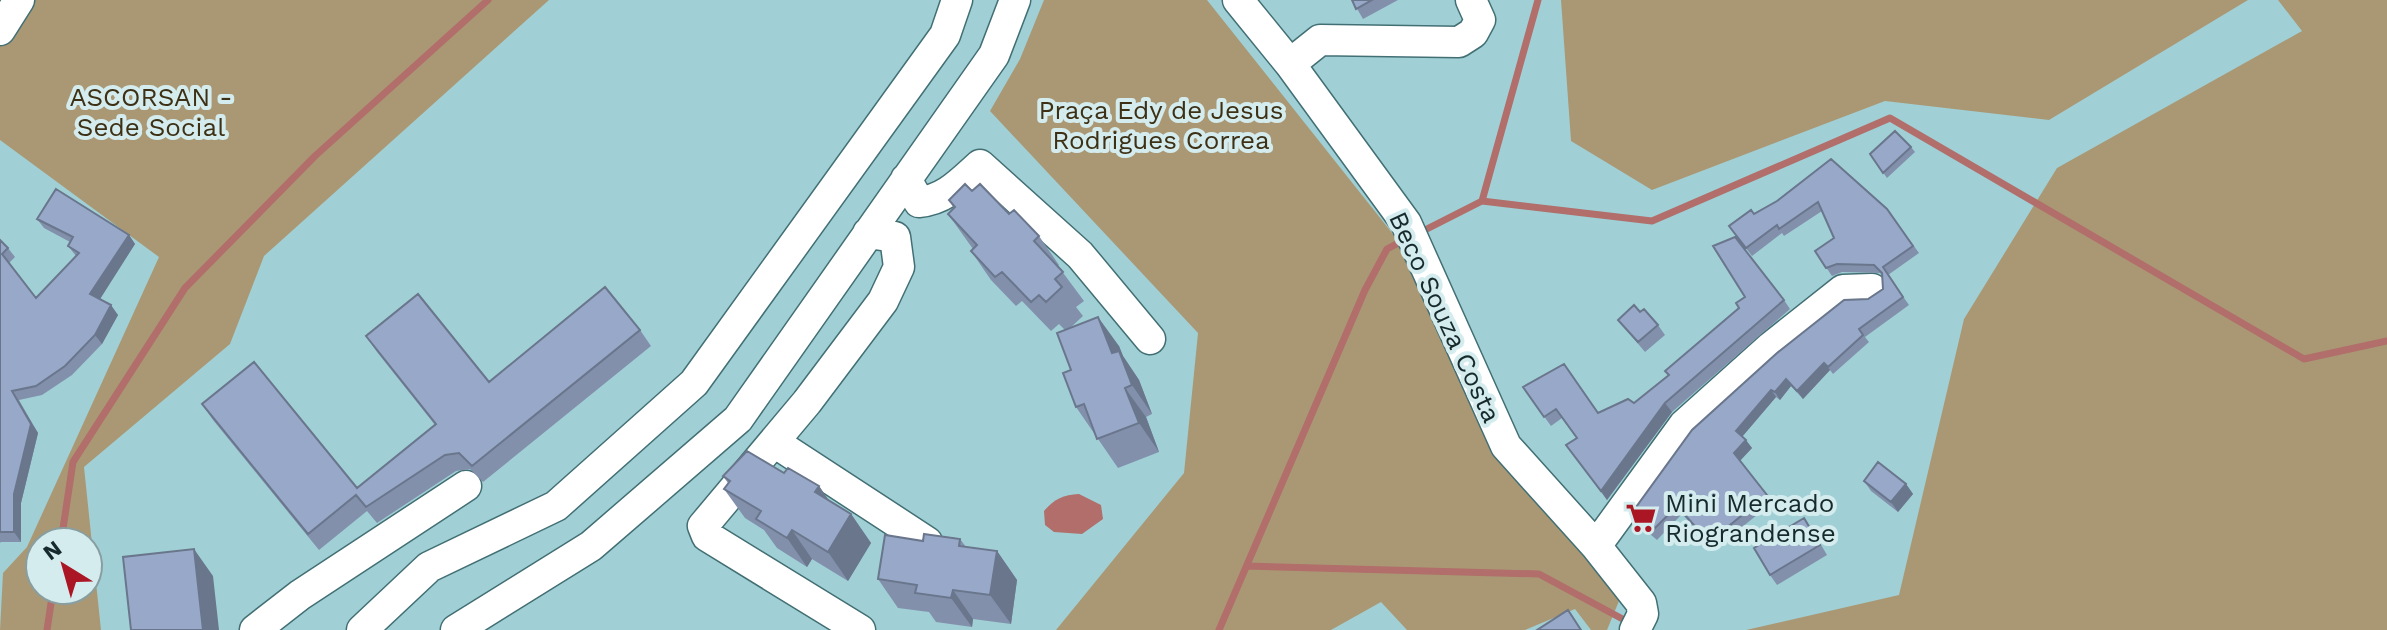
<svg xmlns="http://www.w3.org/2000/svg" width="2387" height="630" font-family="'Work Sans',sans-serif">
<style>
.green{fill:#aa9875;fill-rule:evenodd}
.water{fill:#b16e6a}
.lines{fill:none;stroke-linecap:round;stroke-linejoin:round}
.stream{stroke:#b16e6a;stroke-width:7}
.minor-casing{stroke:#426f74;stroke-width:33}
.minor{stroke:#fff;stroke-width:30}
.wall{fill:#8290ac}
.shaded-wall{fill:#6a768c}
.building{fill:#97a8c8;stroke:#6a768c;stroke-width:2}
.labels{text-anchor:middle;stroke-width:8;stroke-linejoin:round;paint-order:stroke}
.park-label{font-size:26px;fill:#3d3015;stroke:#d4ecee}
.street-label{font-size:26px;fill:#162a2c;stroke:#d4ecee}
.poi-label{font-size:26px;fill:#162a2c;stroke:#d4ecee;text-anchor:start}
</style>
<rect width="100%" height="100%" fill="#a0d0d5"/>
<path class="green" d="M0 0H549L264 256 230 344 84 467 101 630H0L3 573 27 547 159 257 0 140ZM40 542H88V590H40Z
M1044 0H1207L1408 253 1504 468 1588 547 1619 601 1607 630H1591L1575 609 1525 630H1407L1381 602 1331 630H1056L1184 473 1198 333 990 111 1020 59Z
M1561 0H2248L2049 120 1885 101 1652 190 1571 141Z
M2278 0H2387V630H1746L1899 595 1964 319 2057 168 2302 31Z"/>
<path class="water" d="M1079 494 1101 505 1103 519 1082 534 1054 532 1045 525 1044 511C1054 499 1063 495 1079 494Z"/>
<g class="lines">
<path class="stream" d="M1482 201 1538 0
M1417 234 1482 201 1652 221 1890 118 2304 359 2387 341
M61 542 73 462 185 288 315 156 488 0
M1247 566 1539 574 1630 623
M47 630 53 590
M1219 630 1365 290 1387 249 1406 239"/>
<g class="minor-casing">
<path id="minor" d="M1238 0 1290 64 1406 223 1506 446 1596 546 1641 603 1643 614 1635 630
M0 30 19 0
M1290 64 1320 40 1459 42 1473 33 1480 20 1471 0
M906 179 919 202C945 200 961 182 980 165L1080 255 1150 339
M774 442 927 542
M1596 546 1684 425 1771 347 1843 290 1872 289
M255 630 300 595 466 486
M362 630 429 567 556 506 694 383 945 35 957 0
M456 630 591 546 738 419 994 55 1015 0
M860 630 707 536 703 526 807 402 883 301 899 267 895 237 868 233"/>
</g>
<use href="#minor" class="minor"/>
</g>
<path class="wall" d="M1352 0H1398L1363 19Z
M1911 147 1915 152 1887 178 1870 154Z
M1831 159 1887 209 1919 253 1888 275 1909 305 1865 337 1869 342 1833 374 1830 370 1803 399 1791 386 1780 400 1776 397 1742 437 1752 448 1740 460 1773 502 1715 549 1682 514 1657 540 1636 522 1631 514 1868 299 1883 289 1882 275 1880 273 1842 272 1832 276 1815 251 1834 238 1822 211 1784 236 1782 233 1752 256 1729 226 1777 201Z
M972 191 1009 214 1039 236 1059 265 1058 266 1084 301 1076 307 1083 316 1069 329 1119 346 1123 356 1139 380 1152 414 1146 417 1159 452 1118 468 1076 407 1065 330 1059 324 1051 331 1022 301 1016 306 991 280 971 251 973 249 948 214 954 208 949 200Z
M37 219 129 235 135 244 99 299 118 315 102 344 72 375 42 395 19 400 38 433 21 503V542H1L0 543V240L8 248 15 257 9 263 36 298 76 256 68 246 70 242 44 228Z
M1784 300 1790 309 1672 412 1607 500 1566 445 1577 438 1562 418 1551 426 1523 387 1598 413 1634 403Z
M1618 320 1658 325 1665 335 1645 352Z
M640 330 651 346 483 482 470 469 456 471 377 523 367 511 319 550 213 420 202 404 357 488 435 425 377 352 366 336 489 382Z
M784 473 819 486 829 501 851 514 871 543 848 581 812 559 807 567 777 548 764 530 745 518 724 489 728 483 723 476Z
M1864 481 1906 484 1913 494 1898 512 1871 491Z
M1811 528 1827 555 1777 585 1770 575Z
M960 539 966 547 997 551 1017 580 1011 624 973 619 972 627 936 622 929 612 898 608 878 579 923 541Z"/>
<path class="shaded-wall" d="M129 235 135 244 97 304 90 294Z
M111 305 118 315 102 344 95 335Z
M1098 317 1119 346 1123 356 1139 380 1152 414 1132 385 1112 353Z
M1824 363 1830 370 1803 399 1797 391Z
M1786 379 1791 386 1780 400 1775 392Z
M1125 388 1146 417 1159 452 1139 423Z
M1771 390 1776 397 1741 438 1736 431Z
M12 391 38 433 21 503V542L14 532Z
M1665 403 1672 412 1607 500 1601 491Z
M1746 440 1752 448 1740 461 1734 453Z
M1906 484 1913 494 1898 512 1891 502Z
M819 486 839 515 815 492Z
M851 514 871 543 848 581 828 552Z
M792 530 812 559 807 567 787 538Z
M194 549 213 576 219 630H203Z
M997 551 1017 580 1011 624 990 595Z
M953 590 973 619 972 627 951 598Z"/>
<path class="building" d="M1352 0H1372L1356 9Z
M1895 131 1911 147 1883 173 1870 154Z
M1831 159 1887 209 1913 246 1883 267 1903 297 1859 329 1863 335 1828 367 1824 363 1797 391 1786 379 1775 392 1771 390 1736 431 1746 440 1734 453 1767 495 1709 542 1677 506 1651 532 1631 514 1692 430 1777 353 1844 300 1868 299 1883 289 1882 273 1874 265 1837 264 1826 268 1815 251 1834 238 1818 202 1779 229 1777 225 1746 248 1729 226 1751 210 1754 214 1777 201Z
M965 184 972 191 980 184 1009 214 1014 210 1039 236 1034 241 1063 272 1055 279 1062 287 1046 302 1039 295 1031 302 1002 272 995 277 971 251 977 245 948 214 955 207 949 200Z
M56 189 129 235 90 294 111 305 95 335 65 366 36 386 12 391 31 424 14 494V532H0V240L8 248 2 254 36 298 79 253 68 246 73 237 37 219Z
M1735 237 1784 300 1665 403 1601 491 1566 445 1577 438 1556 409 1544 417 1523 387 1564 364 1598 413 1628 399 1634 403 1669 375 1665 371 1739 308 1736 303 1745 297 1713 246Z
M605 287 640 330 472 466 459 453 445 455 366 507 356 495 308 534 202 404 254 362 357 488 436 424 366 336 418 294 489 382Z
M1634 305 1640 312 1644 309 1658 325 1638 342 1618 320Z
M1098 317 1112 353 1119 351 1132 385 1125 388 1139 423 1097 439 1084 404 1076 407 1063 373 1071 370 1057 333Z
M747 451 784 473 788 468 819 486 815 492 851 514 828 552 792 530 787 538 756 519 761 511 724 489 730 481 723 476Z
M1878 462 1906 484 1891 502 1864 481Z
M1804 518 1820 545 1770 575 1754 548Z
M924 534 960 539 959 546 997 551 990 595 953 590 951 598 915 593 917 585 878 579 885 535 923 541Z
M194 549 203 630H131L123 557Z
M1568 610 1581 630H1537Z"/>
<defs>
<g id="supermarket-bare" transform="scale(2.4)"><path d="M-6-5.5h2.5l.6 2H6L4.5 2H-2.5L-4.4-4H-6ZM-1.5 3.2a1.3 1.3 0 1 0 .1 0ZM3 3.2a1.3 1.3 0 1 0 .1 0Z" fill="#ab1625" stroke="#d4ecee" stroke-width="2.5" paint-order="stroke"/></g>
</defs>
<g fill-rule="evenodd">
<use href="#supermarket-bare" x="1641" y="518"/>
</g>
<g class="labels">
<g class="park-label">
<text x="151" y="106">ASCORSAN -<tspan x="151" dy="30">Sede Social</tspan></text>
<text x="1161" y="119">Praça Edy de Jesus<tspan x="1161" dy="30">Rodrigues Correa</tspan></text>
</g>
<g class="street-label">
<text transform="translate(1445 317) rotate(65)" y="9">Beco Souza Costa</text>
</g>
<g class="poi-label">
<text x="1665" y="512">Mini Mercado<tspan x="1665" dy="30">Riograndense</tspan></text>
</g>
</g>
<g transform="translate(64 566) rotate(323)"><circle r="38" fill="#d4ecee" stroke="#889ea0" stroke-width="2"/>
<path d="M0-6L14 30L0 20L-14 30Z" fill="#ab1625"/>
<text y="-12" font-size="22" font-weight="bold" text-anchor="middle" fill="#162a2c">N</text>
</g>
</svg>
